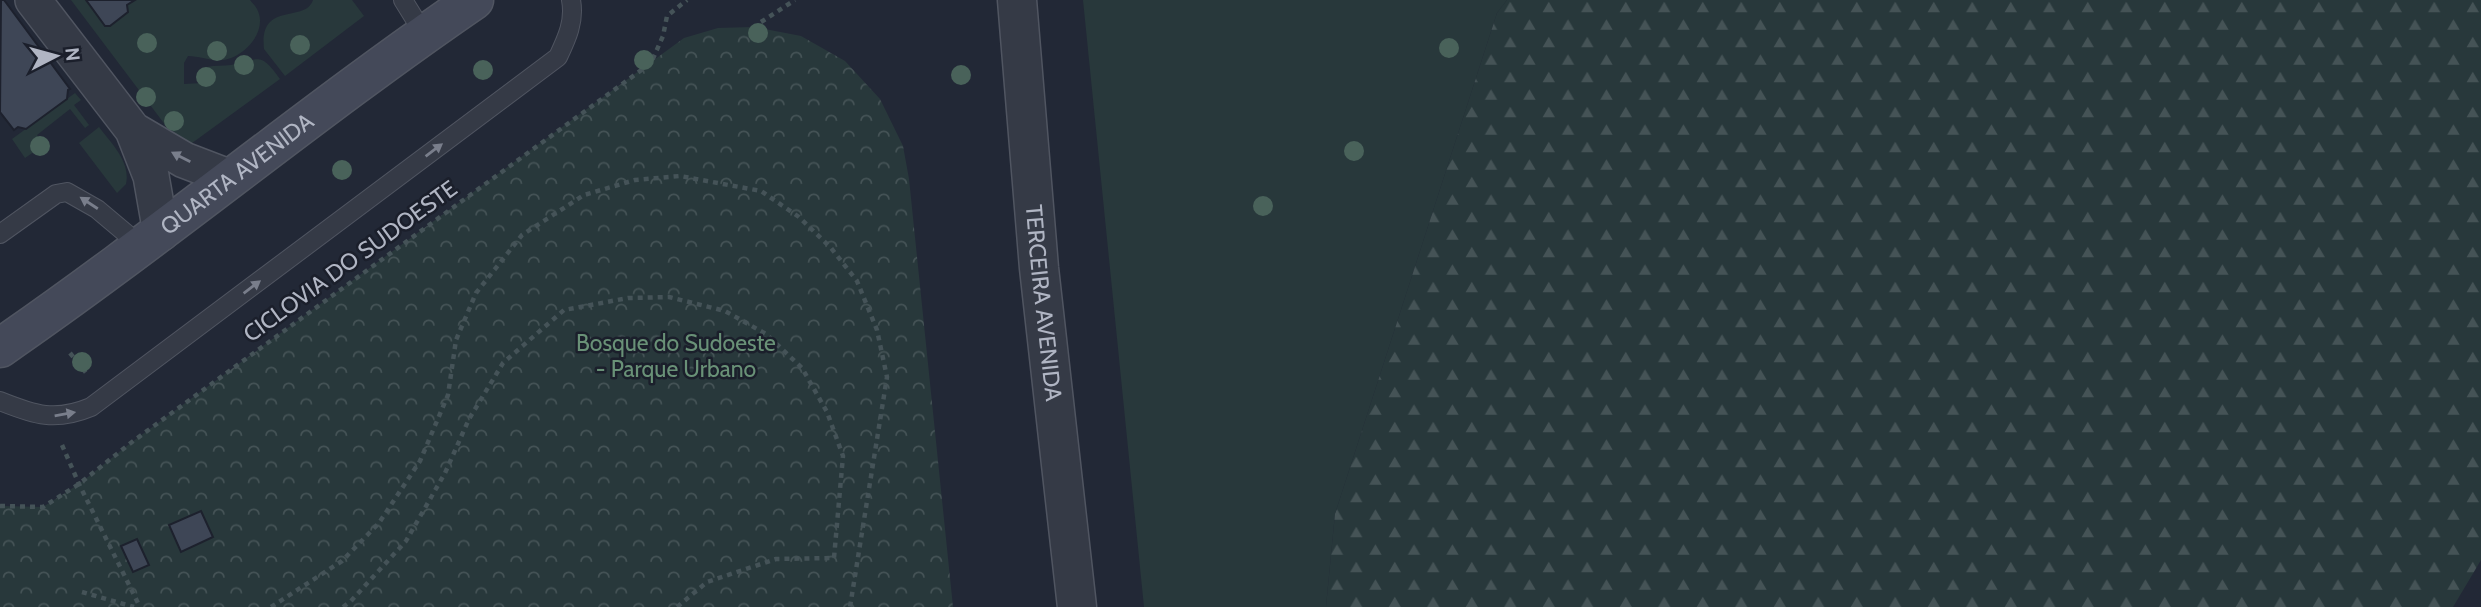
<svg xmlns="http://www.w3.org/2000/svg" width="2481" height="607" font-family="Cabin,sans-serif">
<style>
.grass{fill:#28383b}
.forest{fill:url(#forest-firs)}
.park{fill:url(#park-crowns)}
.building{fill:#3e4656;stroke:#1d212d;stroke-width:2}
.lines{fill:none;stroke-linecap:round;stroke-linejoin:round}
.service-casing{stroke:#505561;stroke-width:20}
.minor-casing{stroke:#505561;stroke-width:38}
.tertiary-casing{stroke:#505561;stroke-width:41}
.secondary-casing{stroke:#505561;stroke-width:41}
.path{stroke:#455358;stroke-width:4.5;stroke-dasharray:5 5;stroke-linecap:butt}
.service{stroke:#353a46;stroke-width:18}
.minor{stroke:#353a46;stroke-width:35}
.tertiary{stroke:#353a46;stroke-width:38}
.secondary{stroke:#444959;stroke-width:38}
.tree{fill:#49625a}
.oneway{fill:#797e8b}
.labels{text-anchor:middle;stroke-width:5;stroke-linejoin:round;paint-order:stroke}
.street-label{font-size:23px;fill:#b0b5c3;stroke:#1b1f2b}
.park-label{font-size:23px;fill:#699177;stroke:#1b1f2b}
</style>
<defs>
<pattern id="forest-firs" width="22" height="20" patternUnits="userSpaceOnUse" patternTransform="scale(1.75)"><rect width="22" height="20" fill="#28383b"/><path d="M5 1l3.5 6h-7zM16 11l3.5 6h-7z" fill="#455356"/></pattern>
<pattern id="park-crowns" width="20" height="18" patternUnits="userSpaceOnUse" patternTransform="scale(1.75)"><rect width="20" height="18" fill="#28383b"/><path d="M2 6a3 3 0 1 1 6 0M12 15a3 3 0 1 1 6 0" fill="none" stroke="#455356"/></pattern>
</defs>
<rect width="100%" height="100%" fill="#222836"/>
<path class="grass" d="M71 0H86L128 12 127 5 135 0H250C252 3 255 5 257 9 269 31 243 59 221 60 210 61 199 56 188 56L184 63V84L202 83 207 77V67C215 65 223 66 231 65 260 59 260 51 280 79L188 146 175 138Z
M313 0H352L364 16 285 76 264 49C259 0 305 24 313 0Z
M1083 0H1507L1497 13 1335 514 1326 607H1144Z
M75 93 81 100 74 105 89 125 85 128 70 109 37 135 44 145 25 158 12 139Z
M99 127C111 143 131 162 126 184L117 193 79 143Z"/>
<path class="forest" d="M1507 0H2481V560L2453 607H1326L1335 514 1497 13Z"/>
<path class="park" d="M754 27 801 36 845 61 880 99 903 146 909 179 953 607H0V506L43 507 79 484 132 442 684 38 718 28Z"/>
<path class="building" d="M1 0H4L70 89 68 90 67 99 26 129 18 127 14 130 0 112Z
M86 0H135L127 5 128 12 110 26H105Z
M201 511 213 537 181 552 169 525Z
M137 539 149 565 133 572 121 546Z"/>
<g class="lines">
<g class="service-casing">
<path id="service" d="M403 0 424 34
M0 234 56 194 67 192 97 209 141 246
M0 401C35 415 55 422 91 407L558 57C567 38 575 21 571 0"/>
</g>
<g class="minor-casing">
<path id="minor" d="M33 0 133 130 151 176 161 233
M133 130 184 160 231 178"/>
</g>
<g class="tertiary-casing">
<g id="tertiary">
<path id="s1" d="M1017 0 1039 268 1077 607"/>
</g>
</g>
<g class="secondary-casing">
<g id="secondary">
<path id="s2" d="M0 348C161 237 312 111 474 0"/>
</g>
</g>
<path class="path" d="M761 22 795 0
M70 353 87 374
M62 445 79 484 140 607
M0 506 43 507 79 484 132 442 651 63 663 36 667 16 687 0
M82 592 134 607
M271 607 342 561 379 523 420 461 448 395 456 340 476 293 522 235 584 195 635 180 680 176 761 191 799 217 831 248 857 281 877 330 887 377 850 607
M343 607 351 601 406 541 445 473 469 419 503 363 564 310 628 298 669 297 725 311 766 334 802 368 827 412 843 456 834 558 776 559 707 582 677 607"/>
<use href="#service" class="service"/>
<use href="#minor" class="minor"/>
<use href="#tertiary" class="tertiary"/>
<use href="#secondary" class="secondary"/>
</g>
<g class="tree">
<circle cx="758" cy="33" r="10"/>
<circle cx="147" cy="43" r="10"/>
<circle cx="300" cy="45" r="10"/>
<circle cx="1449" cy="48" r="10"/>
<circle cx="217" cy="51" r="10"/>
<circle cx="644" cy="60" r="10"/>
<circle cx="244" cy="65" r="10"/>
<circle cx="483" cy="70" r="10"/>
<circle cx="961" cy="75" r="10"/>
<circle cx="206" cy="77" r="10"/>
<circle cx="146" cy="97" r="10"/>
<circle cx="174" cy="121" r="10"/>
<circle cx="40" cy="146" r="10"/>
<circle cx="1354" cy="151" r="10"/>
<circle cx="342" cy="170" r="10"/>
<circle cx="1263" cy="206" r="10"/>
<circle cx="82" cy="362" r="10"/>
</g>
<defs><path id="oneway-solid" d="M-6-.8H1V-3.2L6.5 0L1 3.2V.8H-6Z" transform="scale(1.75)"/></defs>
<g class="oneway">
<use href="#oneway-solid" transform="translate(434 150) rotate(-37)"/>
<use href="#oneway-solid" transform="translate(181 157) rotate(-153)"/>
<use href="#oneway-solid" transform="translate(89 203) rotate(-147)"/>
<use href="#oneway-solid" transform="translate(252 287) rotate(-37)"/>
<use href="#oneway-solid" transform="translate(65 414) rotate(-10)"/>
</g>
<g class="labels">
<g class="street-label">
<text dy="8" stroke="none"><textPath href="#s2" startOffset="294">QUARTA AVENIDA</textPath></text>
<text transform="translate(350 261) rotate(-36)" y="8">CICLOVIA DO SUDOESTE</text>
<text dy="8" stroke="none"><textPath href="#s1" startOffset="304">TERCEIRA AVENIDA</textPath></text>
</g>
<g class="park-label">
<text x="676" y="351">Bosque do Sudoeste<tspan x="676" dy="26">- Parque Urbano</tspan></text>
</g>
</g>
<g transform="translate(56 56) rotate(84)" stroke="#1b1f2b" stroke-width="5" paint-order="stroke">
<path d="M0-5L12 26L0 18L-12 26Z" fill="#b0b5c3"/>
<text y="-10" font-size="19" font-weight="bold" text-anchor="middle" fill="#b0b5c3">N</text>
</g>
</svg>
